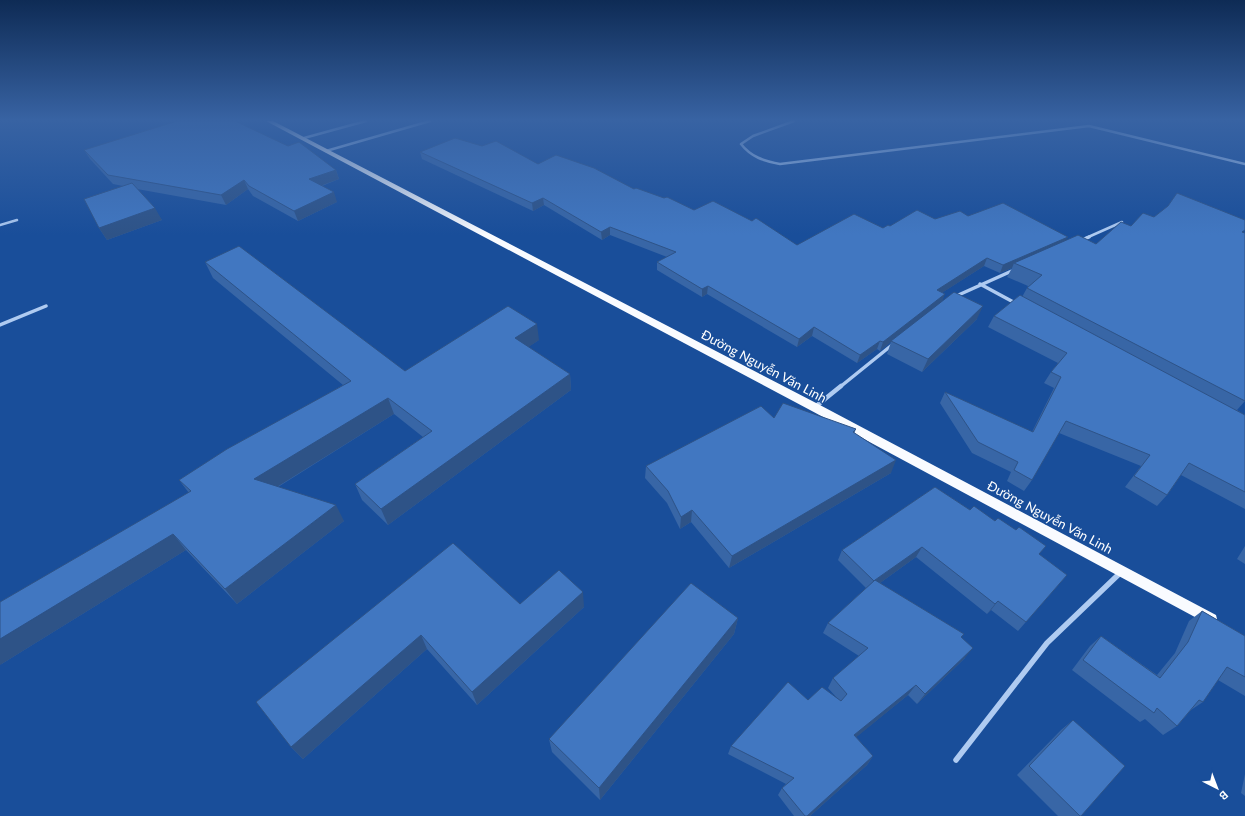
<svg xmlns="http://www.w3.org/2000/svg" width="1245" height="816" font-family="Lato,sans-serif">
<style>
.lines{fill:none;stroke-linecap:round;stroke-linejoin:round}
.minor-far3{stroke:#afcbf1;stroke-width:2.5}
.minor-far2{stroke:#afcbf1;stroke-width:3.5}
.minor-far1{stroke:#afcbf1;stroke-width:4.5}
.minor{stroke:#afcbf1;stroke-width:5.5}
.primary{fill:#f9fbff;fill-rule:evenodd}
.wall{fill:#3866a6}
.shaded-wall{fill:#2e5387}
.building{fill:#4177c1;stroke:#2e5387}
.labels{text-anchor:middle;stroke-width:3;stroke-linejoin:round;paint-order:stroke}
.street-label{font-size:13px;fill:#fff;stroke:#194e9a}
</style>
<rect width="100%" height="100%" fill="#194e9a"/>
<g class="lines">
<path class="minor-far3" d="M794 121 753 136 741 144C751 157 764 161 780 164L1089 126 1245 164
M304 138 366 121
M326 151 430 121
M0 225 17 220
M1086 238 1122 222"/>
<path class="minor-far2" d="M1080 241 1089 237
M980 284 1017 304
M954 297 1014 270
M0 325 46 306
M840 387 892 345"/>
<path class="minor-far1" d="M815 407 841 386
M1117 576 1121 572"/>
<path class="minor" d="M956 760 1047 643 1118 575"/>
<path class="primary" d="M266 121H273L818 404 1216 615 1217 619 1216 623 1211 625 1206 623 810 410Z"/>
</g>
<path class="wall" d="M84 150 336 170 339 179 322 186 337 202 298 221 253 196 248 189 226 205 137 189 162 220 107 240 99 228 123 186 113 184 90 159Z
M420 152 538 164 634 189 694 210 797 245 883 228 890 226 935 219 968 216 1066 240 1245 401 1237 410 1245 415V509L1181 475 1167 495 1157 506 1125 487 1141 466 1059 433 1032 480 1024 491 1007 481 1011 472 972 453 940 403 945 392 1032 432 1054 388 1044 383 1051 372 1058 363 988 327 994 316 1022 297 1027 288 1028 286 1007 277 1012 268 1000 273 984 266 943 292 942 301 977 319 922 372 887 354 891 342 880 351 877 349 857 363 812 336 797 347 707 294 702 297 657 270V262L667 257 610 235 602 240 544 205 533 211 422 159Z
M205 262 405 371 539 340 528 347 570 374 571 390 388 525 362 500 355 484 423 437 394 414 278 487 344 521 237 604 186 550 0 665 189 493 179 480 343 385 213 278Z
M774 418 856 429 854 434 891 473 729 568 691 522 680 529 667 503 645 478 646 466Z
M935 487 1039 555 1067 575 1018 631 991 610 987 614 916 557 880 583 964 634 961 637 965 658 917 704 908 695 856 737 873 756 867 765 810 816H794L778 795 782 788 786 784 728 754 731 746 808 700 837 698 828 688 833 678 859 656 823 633 828 623 866 588 838 560 842 550Z
M453 543 520 604 584 607 477 705 427 649 303 759 291 747Z
M1245 546V564L1237 559Z
M1202 611 1245 636V696L1218 680 1203 702 1191 710 1177 726 1163 735 1145 719 1140 722 1072 670 1090 646 1101 636 1157 675 1175 653 1189 621Z
M738 618 734 634 600 800 552 752 549 739Z
M1073 720 1081 816H1058L1017 775 1061 730Z
M1245 774V796L1241 793Z"/>
<path class="shaded-wall" d="M336 170 339 179 312 189 309 179Z
M244 180 248 189 226 205 221 195Z
M334 192 337 202 298 221 294 211Z
M543 198 544 205 533 211 532 203Z
M155 208 162 220 107 240 99 228Z
M610 227V235L602 240 601 232Z
M1068 237 1063 244 1014 263 1012 268 1000 273 1003 265Z
M987 258 984 266 934 298 937 290Z
M708 286 707 294 702 297V289Z
M945 294 942 302 891 341V342L880 351 883 342Z
M983 306 977 319 922 372 928 359Z
M537 324 539 340 517 355 515 338Z
M814 327 812 336 797 347 799 339Z
M880 341 877 349 857 363 860 355Z
M570 374 571 390 388 525 381 509Z
M388 398 394 414 264 495 254 479Z
M896 460 891 473 729 568 732 556Z
M336 505 344 521 237 604 225 589Z
M692 510 691 522 680 529 681 517Z
M173 534 186 550 0 665V639Z
M922 547 916 557 869 591 874 581Z
M583 592 584 607 477 705 472 692Z
M998 601 991 610 987 614 995 604Z
M738 618 734 634 600 800 599 788Z
M421 635 427 649 303 759 291 747Z
M973 648 965 658 917 704 925 694Z
M916 685 908 695 848 744 854 735Z
M873 756 867 765 810 816H807Z"/>
<path class="building" d="M177 121H235L288 146 299 142 336 170 309 179 334 192 294 211 249 186 244 180 221 195 108 175 84 150Z
M455 138 482 146 496 141 538 164 556 155 594 168 634 189 636 188 664 198 667 197 694 210 713 201 752 221 756 218 797 245 854 214 883 228 888 225 890 226 917 210 935 219 960 211 968 216 1003 203 1068 237 1003 265 987 258 937 290 945 294 883 342 880 341 860 355 814 327 799 339 708 286 702 289 657 262 676 252 610 227 601 232 543 198 532 203 420 152Z
M132 183 155 208 99 228 84 199Z
M1177 193 1245 220V230L1242 232 1245 233V401L1027 288 1042 275 1014 263 1078 235 1096 244 1121 222 1131 226 1143 213 1154 217 1168 206Z
M239 246 405 371 508 306 537 324 515 338 570 374 381 509 355 484 432 431 388 398 254 479 336 505 225 589 173 534 0 639V602L191 491 179 480 227 449 351 381 205 262Z
M954 292 983 306 928 359 891 341Z
M1020 295 1245 415V492L1189 463 1167 495 1134 476 1150 455 1066 421 1032 480 1014 470 1018 462 978 442 945 392 1033 432 1061 377 1051 372 1067 353 994 316Z
M783 403 856 429 853 432 896 460 732 556 692 510 681 517 668 491 646 466 761 406 774 418Z
M935 487 970 510 974 506 995 521 998 518 1016 530 1019 527 1046 546 1039 554 1067 575 1026 622 998 601 995 604 922 547 875 580 874 581 842 550Z
M453 543 520 604 559 570 583 592 472 692 421 635 291 747 256 702Z
M875 580 964 634 961 637 973 648 925 694 916 685 854 735 873 756 807 816H805L782 788 794 778 731 746 788 682 808 700 822 687 841 701 847 694 833 678 868 648 828 623Z
M691 583 738 618 599 788 549 739Z
M1202 611 1245 636V677L1227 667 1203 702 1199 700 1177 726 1157 708 1154 713 1083 660 1101 636 1160 678 1188 642Z
M1073 720 1125 766 1081 816H1080L1029 766Z"/>
<linearGradient id="sky" x2="0" y2="1"><stop stop-color="#0e2b55"/><stop offset="0.51" stop-color="#3863a3"/><stop offset="1" stop-color="#3863a3" stop-opacity="0"/></linearGradient>
<rect width="1245" height="235" fill="url(#sky)"/>
<g class="labels">
<g class="street-label">
<text transform="translate(764 366) rotate(28)" y="5">Đường Nguyễn Văn Linh</text>
<text transform="translate(1050 517) rotate(28)" y="5">Đường Nguyễn Văn Linh</text>
</g>
</g>
<g transform="translate(1217 788) rotate(138)" stroke="#194e9a" stroke-width="3" paint-order="stroke">
<path d="M0-3L7 15L0 10L-7 15Z" fill="#ffffff"/>
<text y="-6" font-size="11" font-weight="bold" text-anchor="middle" fill="#ffffff">B</text>
</g>
</svg>
